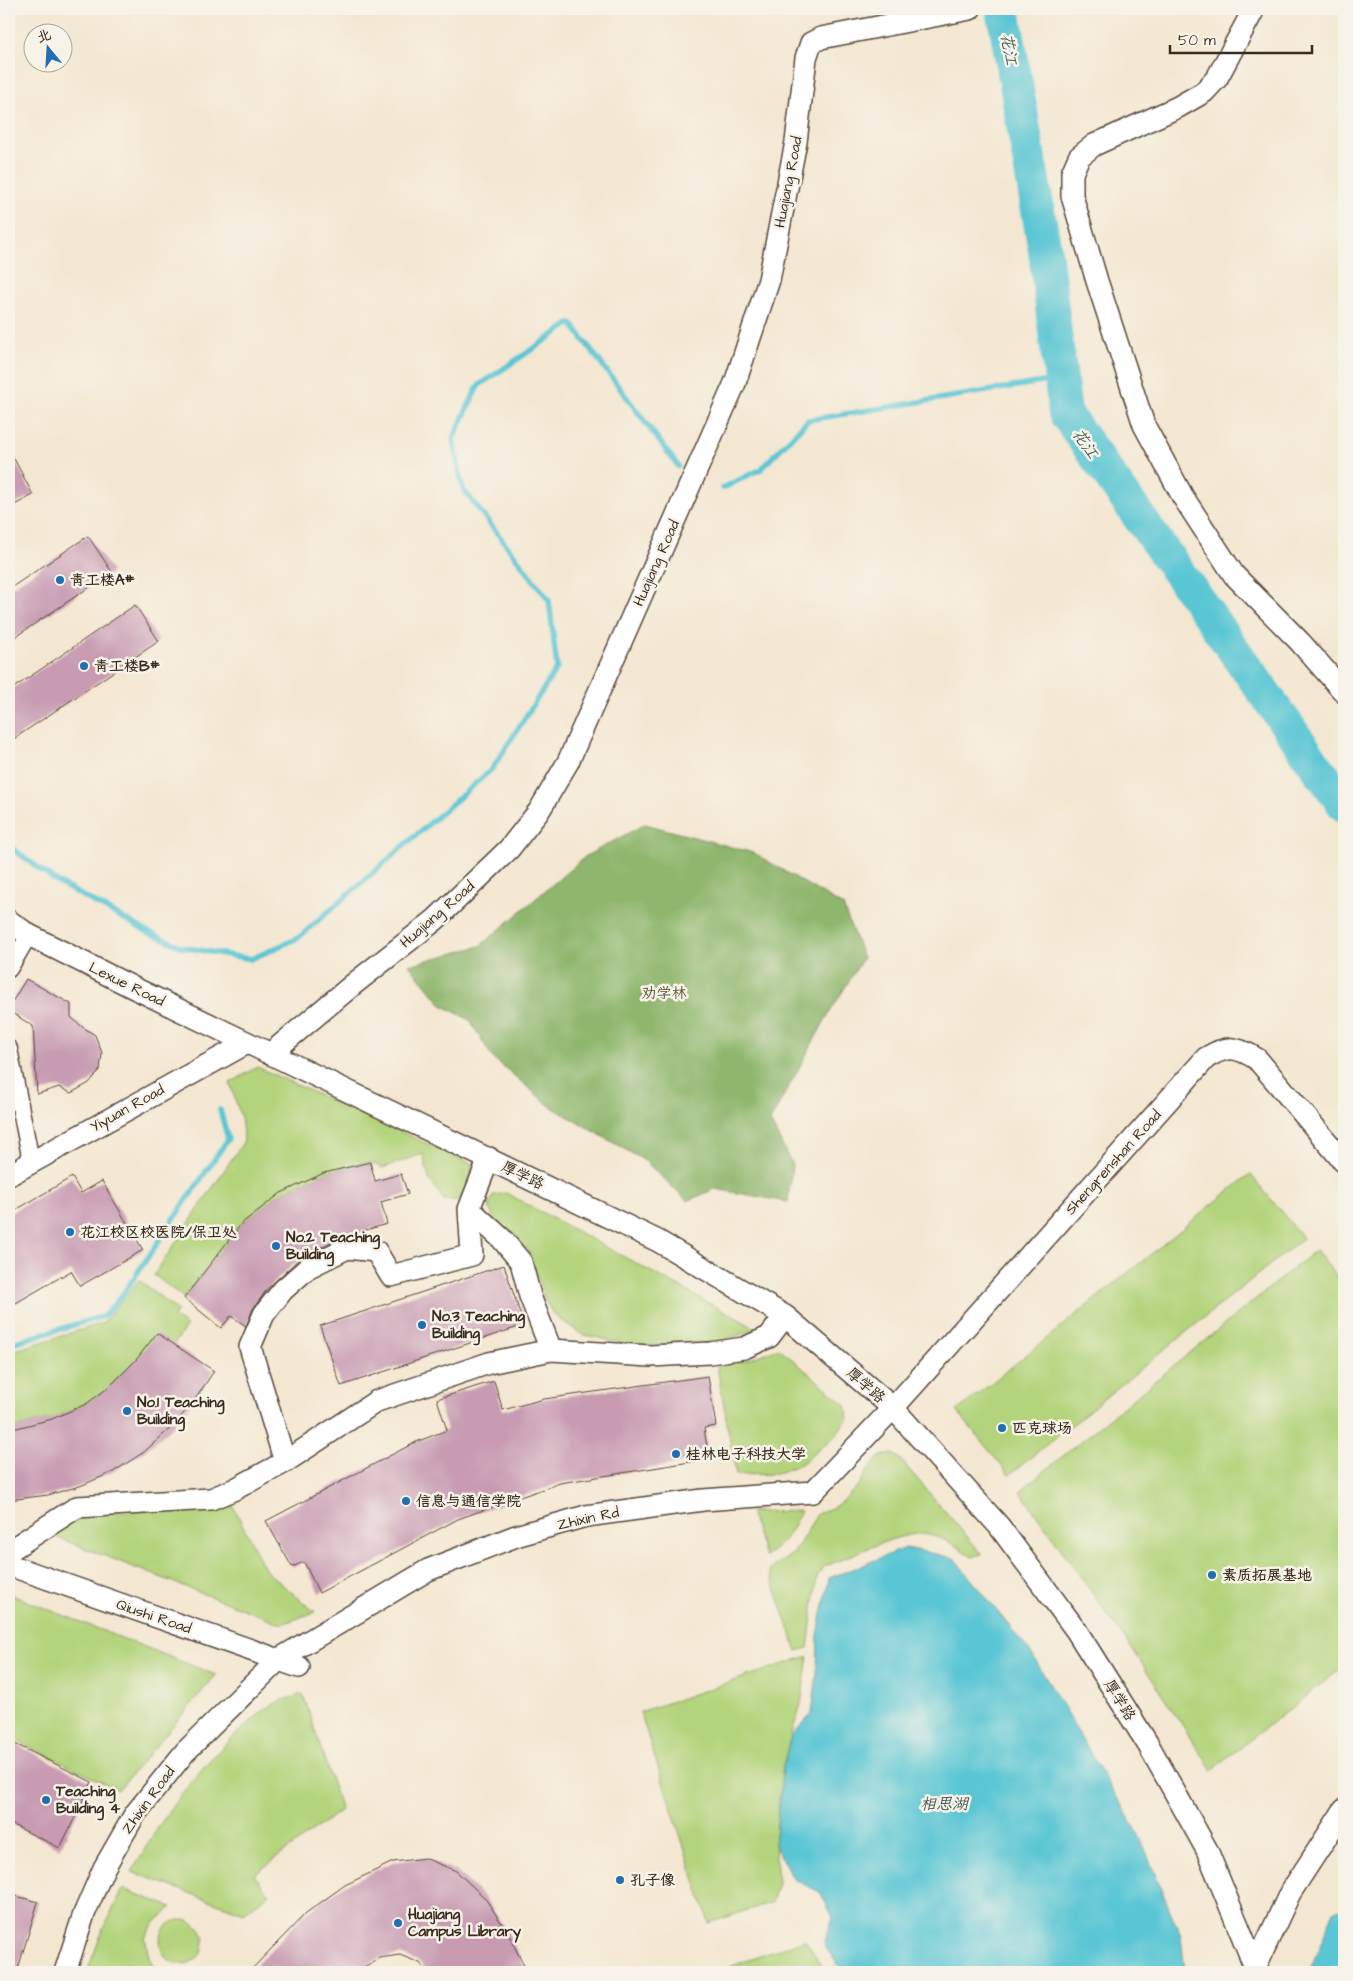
<svg xmlns="http://www.w3.org/2000/svg" width="1353" height="1981" font-family="'Architects Daughter','LXGW WenKai TC',sans-serif">
<style>
.green{fill:#b3d47c;stroke:#777f4d}
.forest{fill:#8eb66c;stroke:#647045}
.water{fill:#5ac6d4;stroke:#4a7879}
.lines{fill:none;stroke-linecap:round;stroke-linejoin:round}
.stream{stroke:#5ac6d4;stroke-width:5.5}
.river{stroke:#5ac6d4;stroke-width:34}
.building{fill:#c89bb2}
.pedestrian-casing{stroke:#574639;stroke-width:19}
.minor-casing{stroke:#574639;stroke-width:24}
.pedestrian{stroke:#fff;stroke-width:16}
.minor{stroke:#fff;stroke-width:21}
.poi-dot{fill:#1f6fb2;stroke:#f7f3e8;stroke-width:2}
.labels{text-anchor:middle;stroke-width:5;stroke-linejoin:round;paint-order:stroke}
.street-label{font-size:15px;fill:#3b2a1e;stroke:#f7f3e8}
.poi-label{font-size:15px;font-weight:bold;fill:#3b2a1e;stroke:#f7f3e8;text-anchor:start}
.park-label{font-size:15px;fill:#595436;stroke:#f7f3e8}
.water-label{font-size:16px;font-style:italic;fill:#445955;stroke:#f7f3e8}
</style>
<rect width="100%" height="100%" fill="#f7f3e8"/>
<filter id="ink" filterUnits="userSpaceOnUse"><feTurbulence type="fractalNoise" baseFrequency=".02" numOctaves="2"/><feDisplacementMap in="SourceGraphic" scale="10" xChannelSelector="R" yChannelSelector="G"/><feConvolveMatrix kernelMatrix="1 2 1 2 8 2 1 2 1" color-interpolation-filters="sRGB"/></filter>
<filter id="wash" filterUnits="userSpaceOnUse"><feTurbulence type="fractalNoise" baseFrequency=".0096" numOctaves="4" result="noise"/><feDisplacementMap in="SourceGraphic" scale="20" xChannelSelector="R" yChannelSelector="G"/><feGaussianBlur stdDeviation="1.12" result="paint"/><feColorMatrix in="noise" values="0 0 0 0 0 0 0 0 0 0 0 0 0 0 0 0 0 1.4 0 .05"/><feComposite in="paint" operator="in"/></filter>
<g filter="url(#wash)">
<rect width="100%" height="100%" fill="#f4e7d1"/>
<path class="green" d="M257 1067 472 1164 471 1184 461 1200H444L429 1179 423 1154 382 1168 370 1162 324 1173 281 1193 242 1223 184 1298 154 1275 244 1141 241 1117 230 1083Z
M1250 1174 1303 1238 1009 1475 957 1411Z
M506 1193 757 1329 722 1341 672 1347 625 1344 581 1334 553 1314 545 1300 528 1250 496 1222 489 1208 493 1195Z
M1316 1250 1344 1286V1666L1212 1770 1139 1659 1020 1491Z
M139 1280 178 1311 173 1317 187 1326 174 1344 136 1360 108 1388 86 1404 52 1419 9 1430V1352L103 1323Z
M779 1348 846 1405 848 1418 835 1436 801 1464 775 1474 736 1475 717 1366 747 1360Z
M892 1453 900 1459 982 1554 972 1557C958 1546 938 1534 919 1534 895 1534 847 1558 823 1567L817 1577 808 1648 797 1651 769 1570 794 1553 817 1514 834 1507 846 1498 858 1486 869 1469 879 1457Z
M231 1502 266 1571 315 1612 282 1624 53 1536 80 1515Z
M800 1511C791 1533 785 1543 765 1556L750 1512Z
M9 1594 216 1675 118 1790 9 1737Z
M808 1656 801 1704 791 1736 783 1766 775 1845 778 1883 772 1902 709 1923 640 1712Z
M303 1694 341 1810 254 1875 269 1894 244 1913 132 1872C161 1818 195 1770 241 1730 252 1721 264 1708 278 1702 285 1699 295 1697 303 1694Z
M123 1889 172 1907 156 1921 145 1937 149 1958 156 1972H87L105 1924Z
M160 1942a22 22 0 1 1 44 0a22 22 0 1 1-44 0Z
M805 1940 826 1972H727L726 1968Z"/>
<path class="forest" d="M645 824 754 853 843 906 863 958 824 1022 770 1121 792 1165 788 1202 715 1189 687 1201 645 1161 550 1106 492 1057 470 1020 443 1006 409 965 480 946 586 856Z"/>
<path class="water" d="M906 1548 954 1558 1031 1653 1138 1833 1181 1937 1185 1972H843L824 1945 833 1917 820 1892 793 1879 775 1845 783 1766 791 1736 812 1714 817 1673 818 1635 829 1578Z
M1344 1908V1972H1309L1334 1911Z"/>
<g class="lines">
<path class="stream" d="M723 488 761 469 808 420 1061 379
M9 846 57 882 148 932 182 947 251 959 298 938 492 769 557 668 549 600 463 489 453 439 478 386 571 323 678 466
M9 1344 104 1316 123 1294 228 1139 220 1110"/>
<path class="river" d="M1003 9 1045 251 1065 413 1344 805"/>
</g>
<g id="blocks">
<path class="building" d="M9 449 33 495 9 508Z
M88 536 112 572 9 641V589Z
M135 605 159 641 9 742V691Z
M26 979 71 1004V1017L81 1026 95 1035 102 1053 100 1070 89 1083 71 1093 59 1087 37 1094 33 1026 9 1011V1007Z
M370 1162 375 1181 401 1174 408 1194 381 1202 387 1224 341 1237 301 1257 268 1288 253 1309 246 1326 231 1316 221 1328 184 1298 242 1223 281 1193 324 1173Z
M72 1177 81 1193 102 1181 143 1250 80 1286 71 1271 9 1307V1214Z
M504 1265 524 1325 341 1386 320 1326Z
M157 1333 214 1371 196 1398 174 1425 144 1452 113 1472 80 1486 48 1495 9 1500V1430L52 1419 86 1404 108 1388 136 1360Z
M708 1376 716 1426 704 1428 709 1459 560 1483 458 1519 319 1593 304 1562 292 1567 266 1521 416 1442 447 1430 437 1399 494 1381 503 1410 544 1399Z
M9 1741 92 1782 60 1848 9 1823Z
M425 1858 456 1871 485 1898 508 1933 527 1972H427L420 1963 400 1955 379 1958 359 1972H249L306 1913 345 1885 393 1862Z
M9 1894 38 1902 17 1972H9Z"/>
</g>
</g>
<g filter="url(#ink)">
<use href="#blocks" fill-opacity="0" stroke="#574639" stroke-width="1"/>
<g class="lines">
<g class="pedestrian-casing">
<path id="pedestrian" d="M9 969 29 935
M9 1049 31 1161"/>
</g>
<g class="minor-casing">
<path id="minor" d="M1254 9 1217 78 1204 92 1178 107 1094 145 1079 157 1072 173V196L1097 281 1144 425 1183 497 1234 575 1300 642 1344 692
M9 921 29 935 132 987 658 1241 785 1316 893 1408 999 1526 1076 1630 1149 1746 1207 1850 1257 1972
M270 1054 355 983 435 920 509 849 539 811 568 762 735 383 769 280 796 142 806 58 811 43 821 38 970 9
M9 1175 247 1043
M469 1209 502 1239 521 1262 530 1296 551 1350
M285 1462 377 1401 489 1363 551 1350 650 1356 710 1353 744 1348 769 1337 785 1316
M9 1551 77 1507 211 1499 235 1489 285 1462 250 1347 264 1314 283 1290 309 1267 347 1248 376 1251 391 1276 472 1255 469 1209 489 1158
M9 1565 299 1667
M65 1972 84 1914 104 1868 135 1814 185 1752 279 1659 428 1570 516 1536 586 1516 703 1500 813 1492 893 1408 1206 1058C1227 1045 1236 1046 1257 1059L1344 1162
M1253 1972 1290 1893 1344 1810"/>
</g>
<use href="#pedestrian" class="pedestrian"/>
<use href="#minor" class="minor"/>
</g>
</g>
<g class="poi-dot">
<circle cx="60" cy="580" r="5"/>
<circle cx="84" cy="666" r="5"/>
<circle cx="70" cy="1232" r="5"/>
<circle cx="276" cy="1246" r="5"/>
<circle cx="422" cy="1325" r="5"/>
<circle cx="127" cy="1411" r="5"/>
<circle cx="1002" cy="1428" r="5"/>
<circle cx="676" cy="1454" r="5"/>
<circle cx="406" cy="1501" r="5"/>
<circle cx="1212" cy="1575" r="5"/>
<circle cx="46" cy="1800" r="5"/>
<circle cx="620" cy="1880" r="5"/>
<circle cx="398" cy="1923" r="5"/>
</g>
<g class="labels">
<g class="street-label">
<text transform="translate(788 182) rotate(-79)" y="5">Huajiang Road</text>
<text transform="translate(656 563) rotate(-66)" y="5">Huajiang Road</text>
<text transform="translate(437 914) rotate(-41)" y="5">Huajiang Road</text>
<text transform="translate(127 984) rotate(26)" y="5">Lexue Road</text>
<text transform="translate(127 1108) rotate(-29)" y="5">Yiyuan Road</text>
<text transform="translate(1113 1162) rotate(-48)" y="5">Shengrenshan Road</text>
<text transform="translate(523 1175) rotate(26)" y="5">厚学路</text>
<text transform="translate(866 1385) rotate(41)" y="5">厚学路</text>
<text transform="translate(588 1518) rotate(-12)" y="5">Zhixin Rd</text>
<text transform="translate(154 1616) rotate(19)" y="5">Qiushi Road</text>
<text transform="translate(1120 1700) rotate(58)" y="5">厚学路</text>
<text transform="translate(148 1800) rotate(-54)" y="5">Zhixin Road</text>
</g>
<g class="poi-label">
<text x="70" y="585">青工楼A#</text>
<text x="94" y="671">青工楼B#</text>
<text x="80" y="1237">花江校区校医院/保卫处</text>
<text x="286" y="1242">No.2 Teaching<tspan x="286" dy="17">Building</tspan></text>
<text x="432" y="1321">No.3 Teaching<tspan x="432" dy="17">Building</tspan></text>
<text x="137" y="1407">No.1 Teaching<tspan x="137" dy="17">Building</tspan></text>
<text x="1012" y="1433">匹克球场</text>
<text x="686" y="1459">桂林电子科技大学</text>
<text x="416" y="1506">信息与通信学院</text>
<text x="1222" y="1580">素质拓展基地</text>
<text x="56" y="1796">Teaching<tspan x="56" dy="17">Building 4</tspan></text>
<text x="630" y="1885">孔子像</text>
<text x="408" y="1919">Huajiang<tspan x="408" dy="17">Campus Library</tspan></text>
</g>
<g class="park-label">
<text x="664" y="998">劝学林</text>
</g>
<g class="water-label">
<text transform="translate(1010 49) rotate(80)" y="6">花江</text>
<text transform="translate(1086 443) rotate(55)" y="6">花江</text>
<text x="944" y="1809">相思湖</text>
</g>
</g>
<rect width="1353" height="1981" fill="none" stroke="#f7f3e8" stroke-width="30"/>
<g transform="translate(48 48) rotate(342)"><circle r="24" fill="#f7f3e8" stroke="#aca397"/>
<path d="M0-4L9 19L0 12L-9 19Z" fill="#1f6fb2"/>
<text y="-8" font-size="14" font-weight="bold" text-anchor="middle" fill="#3b2a1e">北</text>
</g>
<path d="M1170 45v8h142v-8" fill="none" stroke="#3b2a1e" stroke-width="2.5"/>
<text x="1178" y="45" font-size="15" fill="#3b2a1e" stroke="#f7f3e8" stroke-width="4" paint-order="stroke">50 m</text>
</svg>
